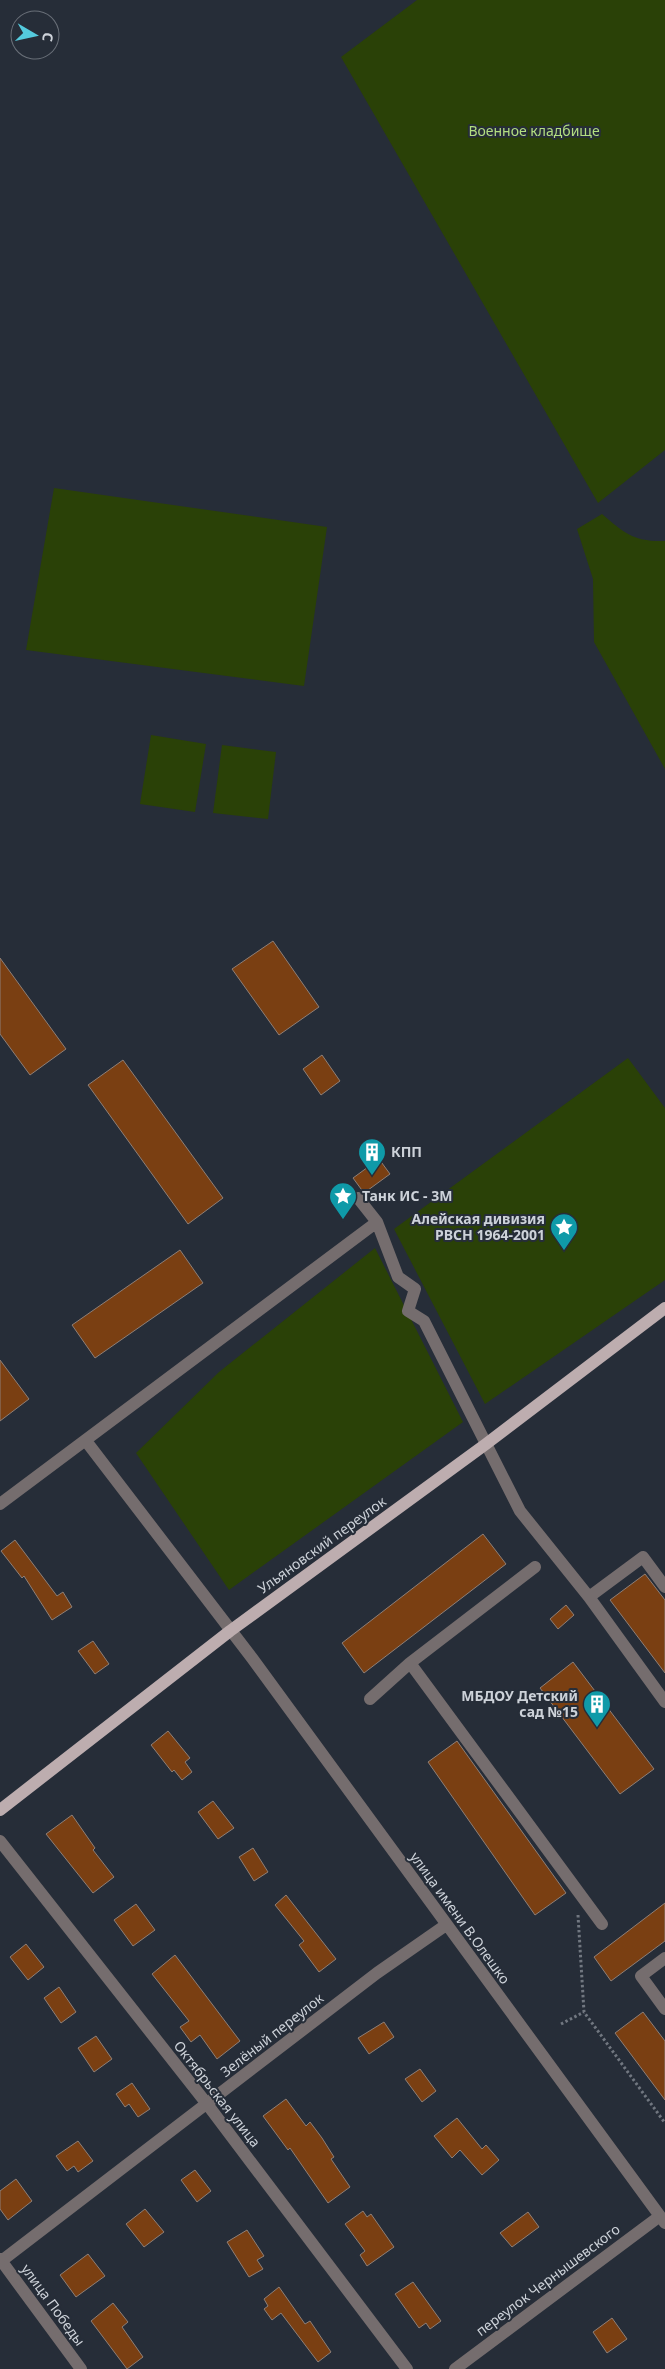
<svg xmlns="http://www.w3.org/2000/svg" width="665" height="2369" font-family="'Noto Sans',sans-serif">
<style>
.green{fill:#2a4107}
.building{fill:#7a3f12;stroke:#8e7f77}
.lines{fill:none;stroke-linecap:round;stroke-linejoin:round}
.path{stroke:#717780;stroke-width:3;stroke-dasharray:2.5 2.5;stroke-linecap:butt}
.minor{stroke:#756d6e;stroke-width:12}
.major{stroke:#bdadaf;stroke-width:12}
.labels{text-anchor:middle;stroke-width:4;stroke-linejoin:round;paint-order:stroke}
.park-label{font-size:14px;fill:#b3de81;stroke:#262d38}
.poi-label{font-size:14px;font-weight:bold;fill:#cdd2d9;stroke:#262d38;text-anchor:start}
.street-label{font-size:14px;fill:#cdd2d9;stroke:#262d38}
</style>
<rect width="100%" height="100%" fill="#262d38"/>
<path class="green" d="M417 0H665V450L598 503 341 57Z
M54 488 327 527 304 686 26 650Z
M602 514C624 533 634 542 665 541V769L594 642 593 579 577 529Z
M151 735 206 744 195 812 140 804Z
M222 745 276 752 268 819 213 813Z
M628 1058 665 1108V1280L485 1404 394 1229Z
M375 1248 463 1422 229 1590 136 1453 219 1372Z"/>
<path class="building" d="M273 941 319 1007 279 1035 232 969Z
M0 958 66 1049 30 1075 0 1034Z
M322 1055 340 1081 321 1095 303 1069Z
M123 1060 223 1198 188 1224 88 1085Z
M379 1159 390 1174 364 1193 353 1178Z
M180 1250 203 1283 95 1358 72 1325Z
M0 1360 29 1399 0 1421Z
M483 1534 506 1564 364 1673 342 1643Z
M15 1540 57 1596 63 1592 72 1607 52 1620 24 1576 22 1578 1 1551Z
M645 1574 665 1600V1673L610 1600Z
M566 1605 574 1615 558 1629 550 1619Z
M93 1641 109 1664 95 1674 78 1651Z
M573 1662 654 1769 620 1794 540 1688Z
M168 1731 190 1758 185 1762 192 1772 182 1780 174 1770 172 1772 151 1745Z
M457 1741 566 1893 535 1915 428 1762Z
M213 1801 234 1828 218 1839 198 1812Z
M72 1815 95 1848 93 1850 114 1877 93 1893 46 1834Z
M253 1848 268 1872 254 1881 239 1857Z
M286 1895 336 1959 319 1972 299 1945 304 1941 275 1905Z
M665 1903V1941L611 1981 594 1957Z
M136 1904 155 1930 133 1946 114 1920Z
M26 1944 44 1967 28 1980 10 1957Z
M175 1955 240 2041 217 2059 200 2035 191 2042 180 2027 189 2021 152 1974Z
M59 1987 76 2012 61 2023 44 1998Z
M643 2012 665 2041V2100L615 2033Z
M384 2022 394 2037 369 2054 358 2038Z
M96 2036 112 2059 94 2072 78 2048Z
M420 2069 436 2091 422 2102 405 2079Z
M132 2083 150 2109 138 2117 129 2104 125 2107 116 2094Z
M286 2099 306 2126 310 2122 322 2138 334 2157 331 2159 350 2187 328 2203 290 2148 288 2150 263 2116Z
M457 2118 482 2149 486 2145 499 2160 482 2175 460 2150 452 2158 434 2136Z
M78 2141 93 2161 78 2172 74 2166 67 2171 56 2156Z
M195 2170 211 2191 197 2202 181 2180Z
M16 2179 32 2201 8 2220 0 2209V2191Z
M145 2209 164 2232 144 2247 126 2224Z
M363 2211 367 2217 371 2214 394 2247 367 2266 360 2255 365 2251 345 2224Z
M528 2212 539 2227 512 2247 500 2233Z
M247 2230 264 2256 257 2260 263 2269 249 2277 227 2242Z
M88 2254 105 2276 76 2297 60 2275Z
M413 2282 441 2321 430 2329 426 2323 419 2328 395 2294Z
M279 2287 305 2324 310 2321 331 2352 318 2362 281 2313 272 2320 264 2309 268 2306 264 2299Z
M113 2303 128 2322 122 2327 143 2357 127 2369 91 2321Z
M612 2318 627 2339 607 2353 593 2332Z"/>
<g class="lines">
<path class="path" d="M578 1915 584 2012 665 2123
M561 2024 584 2012"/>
<path class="minor" d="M358 1198 377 1222 398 1277 415 1289 408 1311 424 1321 520 1511 589 1597 665 1702
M86 1441 252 1658 665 2223
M0 1504 377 1222
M589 1597 643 1557 665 1587
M410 1663 602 1924
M370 1699 410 1663 535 1567
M0 1841 207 2104 407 2369
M665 1958 641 1976 665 2009
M0 2259 81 2369
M0 2262 377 1973 446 1925
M455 2369 660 2216"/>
<path class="major" d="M0 1810 230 1631 486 1444 665 1308"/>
</g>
<defs>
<g id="building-pin" transform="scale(1.4375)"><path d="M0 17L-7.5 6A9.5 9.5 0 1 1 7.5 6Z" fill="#0f9aa8" stroke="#262d38"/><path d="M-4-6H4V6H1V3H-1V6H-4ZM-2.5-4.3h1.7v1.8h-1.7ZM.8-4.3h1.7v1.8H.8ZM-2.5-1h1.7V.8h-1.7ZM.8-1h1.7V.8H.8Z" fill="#fff"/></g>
<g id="sight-pin" transform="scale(1.4375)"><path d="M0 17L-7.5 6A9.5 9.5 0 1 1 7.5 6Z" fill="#0f9aa8" stroke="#262d38"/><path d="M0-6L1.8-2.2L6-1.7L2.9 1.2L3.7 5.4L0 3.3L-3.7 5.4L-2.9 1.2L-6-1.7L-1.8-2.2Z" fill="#fff"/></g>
</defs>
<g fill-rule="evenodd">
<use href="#building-pin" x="372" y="1152"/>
<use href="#sight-pin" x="343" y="1196"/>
<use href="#sight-pin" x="564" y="1227"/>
<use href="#building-pin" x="597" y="1704"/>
</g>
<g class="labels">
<g class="park-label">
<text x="534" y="136">Военное кладбище</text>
</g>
<g class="poi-label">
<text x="391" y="1157">КПП</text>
<text x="362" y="1201">Танк ИС - 3М</text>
<text x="545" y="1224" text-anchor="end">Алейская дивизия<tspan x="545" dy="16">РВСН 1964-2001</tspan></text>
<text x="578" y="1701" text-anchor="end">МБДОУ Детский<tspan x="578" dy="16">сад №15</tspan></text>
</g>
<g class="street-label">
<text transform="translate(322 1545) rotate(-36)" y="5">Ульяновский переулок</text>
<text transform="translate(460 1918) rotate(54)" y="5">улица имени В.Олешко</text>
<text transform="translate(272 2035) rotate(-38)" y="5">Зелёный переулок</text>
<text transform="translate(217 2094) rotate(52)" y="5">Октябрьская улица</text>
<text transform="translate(548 2280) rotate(-37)" y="5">переулок Чернышевского</text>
<text transform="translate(53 2305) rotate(54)" y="5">улица Победы</text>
</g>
</g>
<g transform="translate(35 35) rotate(99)"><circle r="24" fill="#262d38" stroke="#696f78"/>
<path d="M0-4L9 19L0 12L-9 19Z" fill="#54cadd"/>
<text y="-8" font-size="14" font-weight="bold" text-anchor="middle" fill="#cdd2d9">С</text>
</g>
</svg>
